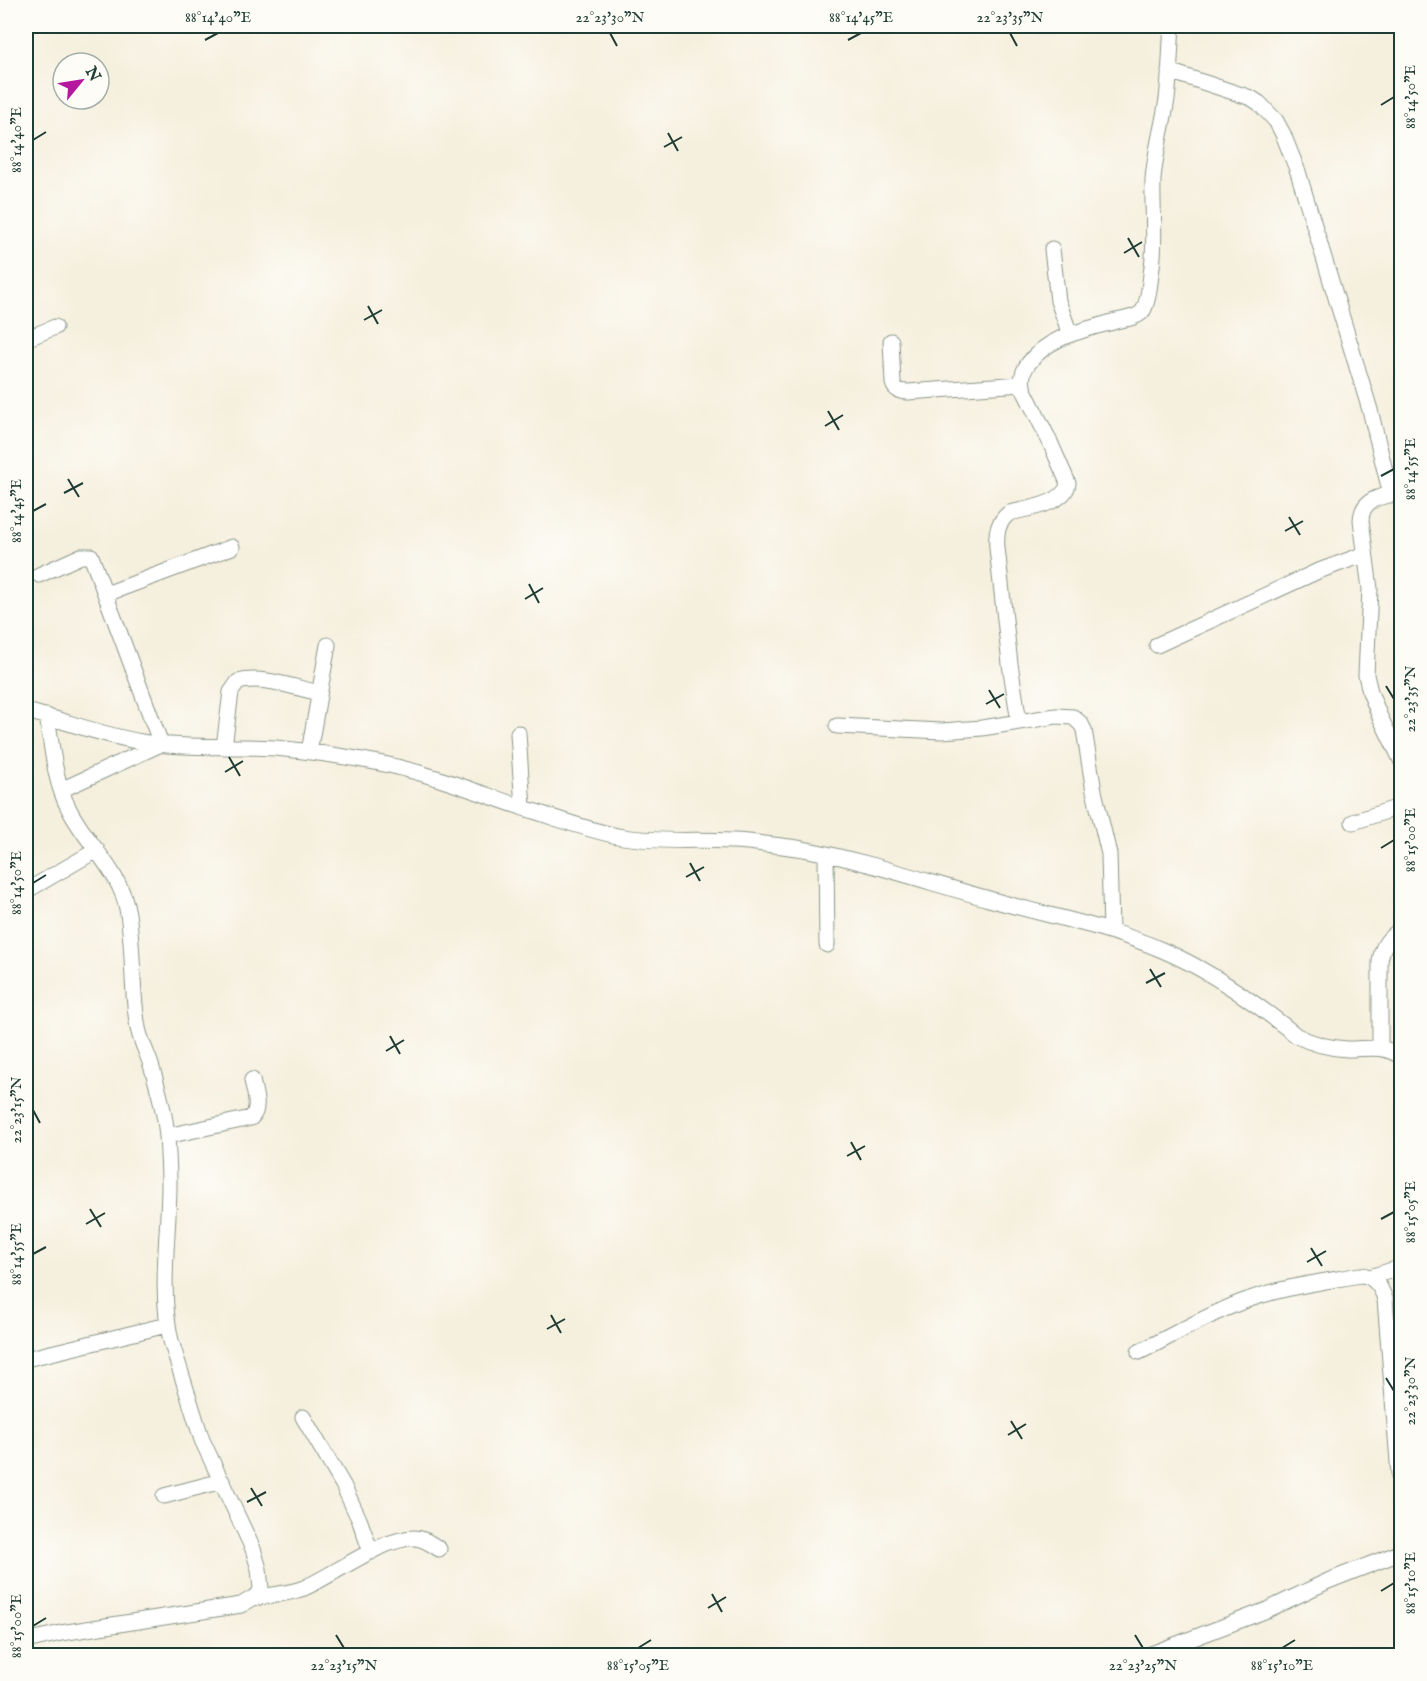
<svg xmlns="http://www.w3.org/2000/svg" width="1427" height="1681" font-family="'IM FELL English',serif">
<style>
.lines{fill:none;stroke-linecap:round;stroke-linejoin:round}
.minor-casing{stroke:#8a9688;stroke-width:17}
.minor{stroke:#fff;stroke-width:15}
.ticks{fill:none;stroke:#1f3d34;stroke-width:2}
.neatline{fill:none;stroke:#1f3d34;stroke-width:2}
.ticks-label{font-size:15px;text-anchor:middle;fill:#1f3d34}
</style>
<rect width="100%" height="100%" fill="#fdfcf7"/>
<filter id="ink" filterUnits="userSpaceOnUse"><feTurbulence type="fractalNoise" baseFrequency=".0167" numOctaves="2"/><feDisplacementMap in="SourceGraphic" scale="12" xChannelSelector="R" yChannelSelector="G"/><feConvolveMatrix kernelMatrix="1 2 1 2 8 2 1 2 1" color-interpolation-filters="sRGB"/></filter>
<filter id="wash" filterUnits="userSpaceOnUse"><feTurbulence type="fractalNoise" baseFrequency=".008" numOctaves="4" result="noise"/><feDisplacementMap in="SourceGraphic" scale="24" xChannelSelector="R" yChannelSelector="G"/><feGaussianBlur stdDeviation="1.35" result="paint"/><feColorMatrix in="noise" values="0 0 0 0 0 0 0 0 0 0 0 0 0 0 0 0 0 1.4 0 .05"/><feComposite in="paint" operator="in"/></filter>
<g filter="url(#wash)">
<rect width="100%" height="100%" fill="#f5efdd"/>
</g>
<g filter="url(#ink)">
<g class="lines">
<g class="minor-casing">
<path id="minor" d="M1169 71 1251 98 1259 103 1276 121 1283 134 1298 172 1370 410 1391 495
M1052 249 1058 301 1070 334
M26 339 55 327
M891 341 893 383C895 391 901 392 908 392L1022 384
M1400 493C1382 496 1362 498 1361 520L1370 589 1366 675 1370 692 1380 717 1402 762
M39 575 81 556H91L161 744 61 790
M106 594 232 547
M1157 645 1316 572 1365 554
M26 711C67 721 106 737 148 743 190 749 233 745 275 748 308 751 342 756 374 762 427 772 476 792 527 809 559 819 590 831 623 837 667 844 712 837 756 843 772 845 787 846 803 849 866 861 927 882 989 899 1047 916 1107 926 1162 950 1210 970 1256 1003 1297 1036 1313 1044 1329 1048 1347 1049 1369 1049 1382 1044 1402 1057
M1019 722 1010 664 997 548C996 533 997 523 1009 513 1026 509 1066 504 1068 483L1050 442 1024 390C1021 381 1022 372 1028 364 1048 336 1085 330 1116 321 1124 319 1136 318 1142 312 1149 303 1150 279 1152 267 1156 238 1152 209 1153 180 1155 152 1163 126 1167 99 1170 75 1170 50 1172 26
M837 726 942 731 982 728 1056 716 1073 717 1081 724 1084 730 1094 791 1109 854 1111 931
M518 733 523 808
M224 747 231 692 238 682C262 675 295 688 319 693
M309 752 328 645
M1353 822 1402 806
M826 854 827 945
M26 891 97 850
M1380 1047V962C1382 944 1388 939 1402 928
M167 1136 251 1118C261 1108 254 1092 252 1080
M1370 1277 1402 1267
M1139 1352C1174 1335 1210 1313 1247 1300 1283 1287 1322 1282 1360 1275 1373 1275 1381 1287 1385 1299L1402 1512
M26 1359 167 1325
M303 1417 343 1485 359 1519 371 1552
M164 1496 222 1481
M254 1598C270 1595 288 1594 304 1588 334 1575 382 1538 414 1538 424 1538 431 1544 439 1549
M26 1641 61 1633 241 1605 258 1595 261 1589 259 1569 253 1549 202 1440 171 1341C159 1288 169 1236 169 1183 169 1167 168 1152 167 1137 165 1111 158 1087 150 1062 146 1051 140 1039 138 1028 131 990 134 952 128 914 122 872 87 845 69 809 54 781 52 746 47 716
M1146 1656 1267 1610 1328 1581 1402 1552"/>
</g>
<use href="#minor" class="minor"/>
</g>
</g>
<path class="ticks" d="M610 33 617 46M1010 33 1017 46M205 40 218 33M848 40 861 33M1381 105 1394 97M668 133 678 151M33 140 46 132M664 147 682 137M1128 238 1139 257M1124 253 1142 242M368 306 378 324M364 320 382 310M828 411 839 430M825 426 843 415M1381 476 1394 469M68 479 79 497M64 493 83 483M33 511 46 504M1289 517 1300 535M1285 531 1303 521M529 584 539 603M525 599 543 588M1386 686 1394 699M989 690 1000 708M986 704 1004 694M229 757 240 776M225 772 243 761M1381 848 1394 840M690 863 700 881M686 877 704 867M33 883 46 875M1150 969 1161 987M1146 983 1165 973M390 1036 400 1054M386 1051 404 1040M33 1110 40 1123M851 1142 861 1160M847 1156 865 1146M90 1209 101 1227M1381 1219 1394 1212M86 1224 105 1213M1311 1248 1322 1266M33 1254 46 1247M1307 1262 1326 1251M551 1315 561 1333M547 1329 565 1319M1386 1378 1394 1391M1011 1421 1022 1439M1008 1435 1026 1424M251 1488 262 1506M247 1502 266 1492M1381 1591 1394 1583M712 1594 722 1612M708 1608 726 1597M33 1626 46 1618M336 1635 344 1648M1135 1635 1143 1648M638 1648 651 1640M1282 1648 1295 1640"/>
<rect width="1427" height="1681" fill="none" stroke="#fdfcf7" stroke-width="66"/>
<g transform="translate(81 81) rotate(60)"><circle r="28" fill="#fdfcf7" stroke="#a4b0a9" stroke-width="1.5"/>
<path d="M0-4.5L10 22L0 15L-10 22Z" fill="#b5179e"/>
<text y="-9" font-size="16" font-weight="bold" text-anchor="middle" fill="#1f3d34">N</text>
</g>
<rect x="33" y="33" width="1361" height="1615" class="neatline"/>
<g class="ticks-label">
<text x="218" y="22">88°14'40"E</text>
<text x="610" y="22">22°23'30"N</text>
<text x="861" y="22">88°14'45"E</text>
<text x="1010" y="22">22°23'35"N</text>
<text transform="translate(1410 97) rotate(-90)" y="5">88°14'50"E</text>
<text transform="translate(16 140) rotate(-90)" y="5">88°14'40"E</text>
<text transform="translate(1410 469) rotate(-90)" y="5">88°14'55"E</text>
<text transform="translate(16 511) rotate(-90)" y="5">88°14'45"E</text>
<text transform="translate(1410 699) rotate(-90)" y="5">22°23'35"N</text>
<text transform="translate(1410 840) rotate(-90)" y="5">88°15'00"E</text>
<text transform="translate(16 883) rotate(-90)" y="5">88°14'50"E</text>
<text transform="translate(16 1110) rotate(-90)" y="5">22°23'15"N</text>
<text transform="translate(1410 1212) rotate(-90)" y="5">88°15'05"E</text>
<text transform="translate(16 1254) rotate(-90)" y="5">88°14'55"E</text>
<text transform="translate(1410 1391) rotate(-90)" y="5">22°23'30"N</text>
<text transform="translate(1410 1583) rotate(-90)" y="5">88°15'10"E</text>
<text transform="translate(16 1626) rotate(-90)" y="5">88°15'00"E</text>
<text x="344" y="1670">22°23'15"N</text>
<text x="638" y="1670">88°15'05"E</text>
<text x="1143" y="1670">22°23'25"N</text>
<text x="1282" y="1670">88°15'10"E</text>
</g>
</svg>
